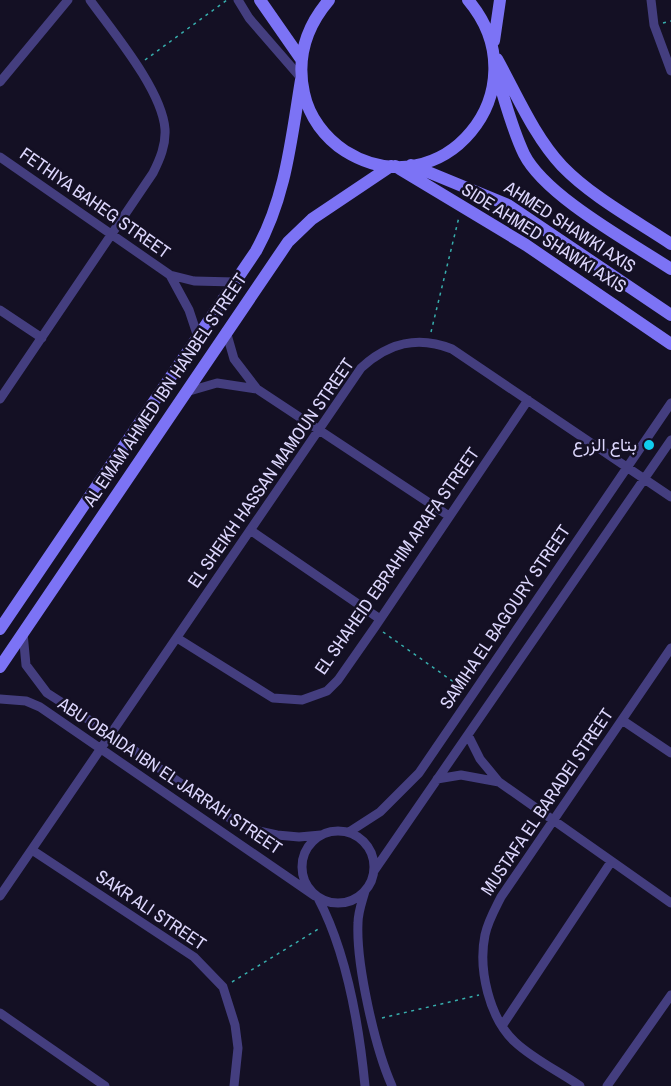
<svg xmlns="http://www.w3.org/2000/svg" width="671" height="1086" font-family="'Archivo Narrow',Vazirmatn,sans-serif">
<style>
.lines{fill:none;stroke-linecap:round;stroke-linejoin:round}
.path{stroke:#37aead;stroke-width:1.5;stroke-dasharray:3 4.5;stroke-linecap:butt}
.street{stroke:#443e7f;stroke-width:9}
.secondary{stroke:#7c73f5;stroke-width:12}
.poi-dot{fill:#10cdee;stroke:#141024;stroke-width:2}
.labels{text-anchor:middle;stroke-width:5;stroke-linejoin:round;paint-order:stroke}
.street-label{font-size:18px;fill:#dcd6fc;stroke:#141024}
.poi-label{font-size:18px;fill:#dcd6fc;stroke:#141024;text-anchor:end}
</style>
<rect width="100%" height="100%" fill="#141024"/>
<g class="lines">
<path class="path" d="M663 23 671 21
M145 60 227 0
M431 332 459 217
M383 632 465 690
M232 982 320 928
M382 1018 479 995"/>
<path class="street" d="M238 0 249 18 301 78
M651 0 654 25 671 71
M0 82 68 0
M0 157 170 275 194 281 235 282
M170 275 189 310 198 337
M0 310 42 338
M226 331 234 359 257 389 449 516
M186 392 217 383 257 389
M0 399 153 173C160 159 166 145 165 129 162 90 113 32 90 0
M250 530 380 619
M23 633 26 665 47 693 111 734 231 819 254 830 277 835 299 837 321 835
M177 638 273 698 302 700 327 691 338 680 375 627 528 400
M0 699 26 701 40 707 315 896
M622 720 671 753
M468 735 480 759 499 782 671 903
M437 779 461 775 499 782
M302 867a36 36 0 1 1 72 0a36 36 0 1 1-72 0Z
M349 832 380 812 419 773 671 403
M32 850 194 957 223 987 235 1025 238 1048 234 1086
M374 871 671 440
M365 891C362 902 358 912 358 923 356 964 375 1048 392 1086
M0 896 361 368C388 343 417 335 452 349L671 497
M318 898C347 953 359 1024 365 1086
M0 1013 105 1086
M502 1026 611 862
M580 1086C560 1072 533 1059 515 1042 489 1018 478 969 485 935 488 921 495 909 501 897L671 648
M607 1086 671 995"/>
<path class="secondary" d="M260 0 301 59
M329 0C306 27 296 57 304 93 309 117 325 138 345 151 441 211 544 90 468 0
M494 41 500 0
M497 59C517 95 534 136 562 166 592 197 635 220 671 244
M497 75C505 101 512 129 524 154 545 196 630 242 671 269
M411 165 508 205 671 315
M395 166 526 245 671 344
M0 629 256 251C286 197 291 140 301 80
M0 667 288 242 312 219 391 166"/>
</g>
<circle class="poi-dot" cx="649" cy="445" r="6"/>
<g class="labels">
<g class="street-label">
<text transform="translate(95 203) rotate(35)" y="6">FETHIYA BAHEG STREET</text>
<text transform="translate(570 227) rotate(33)" y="6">AHMED SHAWKI AXIS</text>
<text transform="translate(544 238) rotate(32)" y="6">SIDE AHMED SHAWKI AXIS</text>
<text transform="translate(165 390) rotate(-56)" y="6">AL EMAM AHMED IBN HANBEL STREET</text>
<text transform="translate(271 473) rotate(-55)" y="6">EL SHEIKH HASSAN MAMOUN STREET</text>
<text transform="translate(397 561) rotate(-55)" y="6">EL SHAHEID EBRAHIM ARAFA STREET</text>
<text transform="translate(505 617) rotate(-56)" y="6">SAMIHA EL BAGOURY STREET</text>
<text transform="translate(170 776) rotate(34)" y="6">ABU OBAIDA IBN EL JARRAH STREET</text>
<text transform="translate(547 802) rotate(-56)" y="6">MUSTAFA EL BARADEI STREET</text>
<text transform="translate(151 910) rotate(34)" y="6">SAKR ALI STREET</text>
</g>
<g class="poi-label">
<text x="637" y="451">بتاع الزرع</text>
</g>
</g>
</svg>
